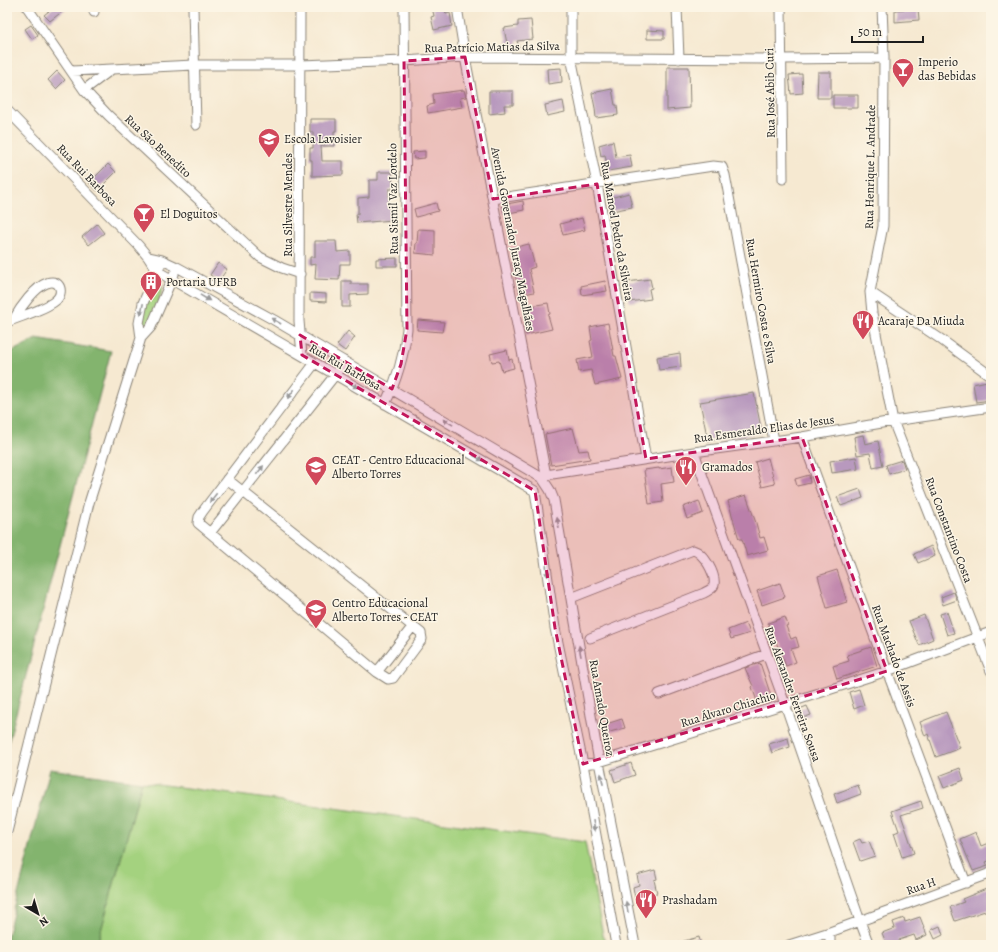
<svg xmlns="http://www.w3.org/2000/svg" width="998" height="952" font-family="Alegreya,serif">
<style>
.green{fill:#a4d27f;stroke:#60774e}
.forest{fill:#83b46e;stroke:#506845}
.building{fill:#b899be}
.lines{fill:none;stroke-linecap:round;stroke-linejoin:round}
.minor-casing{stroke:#898276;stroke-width:11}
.minor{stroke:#fff;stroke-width:9}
.oneway{fill:#999}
.marked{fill:#c2185b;fill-opacity:0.2;stroke:#c2185b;stroke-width:3;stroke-dasharray:8 5;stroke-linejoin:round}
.labels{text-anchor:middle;stroke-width:3;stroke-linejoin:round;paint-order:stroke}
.street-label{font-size:12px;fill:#1c1c1c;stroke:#fcf5e5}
.poi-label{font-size:12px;fill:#1c1c1c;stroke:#fcf5e5;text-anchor:start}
</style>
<rect width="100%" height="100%" fill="#fcf5e5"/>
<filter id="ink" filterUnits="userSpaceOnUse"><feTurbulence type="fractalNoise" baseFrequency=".025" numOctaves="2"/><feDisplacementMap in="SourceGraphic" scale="8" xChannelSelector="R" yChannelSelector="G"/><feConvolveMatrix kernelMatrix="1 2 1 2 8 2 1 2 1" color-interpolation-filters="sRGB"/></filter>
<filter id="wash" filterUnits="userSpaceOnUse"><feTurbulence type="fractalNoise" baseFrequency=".012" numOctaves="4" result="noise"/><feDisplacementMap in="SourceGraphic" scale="16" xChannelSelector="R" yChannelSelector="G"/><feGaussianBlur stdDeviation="0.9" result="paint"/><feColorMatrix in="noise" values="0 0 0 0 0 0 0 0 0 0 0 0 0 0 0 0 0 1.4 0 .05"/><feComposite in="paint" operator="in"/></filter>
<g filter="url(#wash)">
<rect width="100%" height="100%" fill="#f6e9d1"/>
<path class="green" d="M159 280 162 283C163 293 155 318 146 325L144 324 143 312 156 282Z
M142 782 585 842 605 945H97Z"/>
<path class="forest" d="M36 339 111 351 7 748V354Z
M50 769 142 782 97 945H7V937Z"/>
<g id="blocks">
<path class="building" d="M54 7H68L50 21 44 15Z
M432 7H444L446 14 450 13 452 26 434 30 431 17 434 16Z
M918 8 919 20 895 22V10Z
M531 20 533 39 517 41 519 47 508 49 504 28 518 26V21Z
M31 25 38 35 32 39 25 29Z
M647 30 664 31V39H647Z
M667 67H689L690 108 667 110Z
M561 68 562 82 548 84 547 69Z
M57 71 65 80 56 89 48 80Z
M818 72H831V98H817Z
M802 74 803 93 791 94 789 75Z
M612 89 615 105H617L618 115 596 118 595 108 592 93Z
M464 90 466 97 460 98 462 107 428 113 427 106 434 104 433 94Z
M489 91H513V105H504L505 112 489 114Z
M833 95H858V108H833Z
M563 101 565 112 547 116 545 105Z
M310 119H336V131H334V146H321L322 161H343V175L312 176V160H310V148H313V132H310Z
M613 141 616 157 630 155 632 167 608 171 605 155 601 156 599 145Z
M425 151V158L414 159 413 152Z
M108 164 116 172 97 191 89 183Z
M378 172H392L393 189H389V208H392L393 220 357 223 356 214H358V198L369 197V180H378Z
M629 193 632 207 612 211 610 198Z
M523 201 524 210 504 214 502 205Z
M436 203 438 211 416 217 414 209Z
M582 218 585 230 563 235 560 224Z
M97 224 104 233 89 245 82 237Z
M418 229 435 230V255L415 253 416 243H417Z
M315 241H336L337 252 350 251V264H340L339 280 315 279 316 264 310 265V257H315Z
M529 244 535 267 529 269 534 292 520 295 512 263 514 262 512 248Z
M397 258V266H376V259Z
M218 263 227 269 219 281 210 275Z
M650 279 652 288 649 289 651 299 629 302 627 293H629L627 282Z
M342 281H351V284H368V294L350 295V307H342Z
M605 281 607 291 582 295 581 286Z
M310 293 326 294V302L310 301Z
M548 303 550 314 548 315 552 329 526 335 524 327 528 326 525 307Z
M418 320 444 322 442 332 417 330Z
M608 323 614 356H616L622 379 595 385 591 370 579 372 577 360 593 357 590 341 592 340 590 327Z
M348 331 355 337 345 351 337 345Z
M507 350 509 360 512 359 514 368 502 371 499 361 492 362 490 354Z
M680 353 681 367 659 370 657 357Z
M987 381 990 382 991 385V400L976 402 973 384Z
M754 393 762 433 708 441 700 402Z
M573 428 579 451 588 450 590 459 551 465 545 434Z
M863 435 865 444 878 441 883 466 873 468 870 453 857 455 854 437Z
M856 457 858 469 832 473 830 461Z
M768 458 775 484 762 487 755 462Z
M902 460 905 469 889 474 886 465Z
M672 467 674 482 661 484 663 502 649 504 644 470 659 468V469Z
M809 475 810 483 797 486 795 479Z
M860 489 863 498 841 506 837 497Z
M746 495 756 523 760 538 764 537 768 550 747 556 742 539H739L736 529 728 501Z
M699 501 703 513 687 519 683 507Z
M931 546 935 556 918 563 914 554Z
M837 570 847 602 827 608 818 576Z
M780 583 785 597 762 605 757 591Z
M954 592 957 600 943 605 941 597Z
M947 612 954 633 947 635 940 614Z
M924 615 933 639 919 645 909 621Z
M785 617 788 625 786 626 791 639 796 637 799 647 791 649 796 662 786 666 776 642 774 643 768 623Z
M746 623 750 633 731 639 728 630Z
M871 647 877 666 837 679 833 666 849 661 847 655Z
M760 663 772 699 758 704 752 687 753 686 745 668Z
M859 689 864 705 854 709 849 692Z
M807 706 811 715 800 719 797 710Z
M946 712 960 748 936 757 928 734 925 736 920 722Z
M622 719 625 728 606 733 603 725Z
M788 738 790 747 772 753 769 744Z
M631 763 635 775 615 782 611 770Z
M960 768 964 780 944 788 939 776Z
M858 785 861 794 837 803 834 794Z
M921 801 923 808 901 815 914 853 902 857 894 833 899 831 892 811Z
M976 832 981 846 991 842V860L986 862 988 866 973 871 960 839Z
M860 839 862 843 869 841 875 856 860 861 853 842Z
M655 870 657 879 654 880 657 893 635 898 633 887 639 885 637 875Z
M991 887V909L955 921 950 907 964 902 962 899Z
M920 917 927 935 916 940 914 935 899 940 900 945H887L882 933 895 928 893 922 904 918 905 922Z
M940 926 943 935 935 939 931 930Z
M699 937 701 945H678L677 943Z"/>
</g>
</g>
<g filter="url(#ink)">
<use href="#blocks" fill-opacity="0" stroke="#898276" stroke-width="1"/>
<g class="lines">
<g class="minor-casing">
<path id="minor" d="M27 7 84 90 91 97 108 115 260 257 282 268 300 274
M94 7V12
M193 7 196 125
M300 7 299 321 302 355
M457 7 465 57 546 475
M571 7V57L597 184 646 459
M677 7 679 59
M781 7 783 179
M882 7 884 58 883 226 870 292 872 313 893 421 991 671
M72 71 112 69
M84 90 112 69 194 65H301L404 61 465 57 782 59 884 58
M7 110 138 245 148 257 157 271 535 491
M493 199 713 166 722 167 725 175 774 441
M148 257 162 260 177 267 274 320 542 478 550 490 554 500 599 762 635 945
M870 292 939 338 991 376
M7 322C21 316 44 310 55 301 65 293 60 278 47 283 35 287 20 308 14 319
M141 338 139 323 143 303 160 265
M385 404C397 380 404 356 407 329L404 7
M802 437 887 671 966 883
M694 452 785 704 860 921 869 945
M542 478 546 475 694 452 802 437 893 421 991 407
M227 479 421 633 422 639 393 678 388 679 377 672 198 523 199 517 203 511 315 363
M535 491 555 628 583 764 616 945
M210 533 335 375 344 361
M571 598 693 550C704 553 716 574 714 585 713 589 707 591 704 593L590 638
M377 672 413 626
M659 694 766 654
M583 764 599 762 785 704 887 671 991 632
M7 832 89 503 141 338 151 327 174 274
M789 945 830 932 991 873
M830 945V932"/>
</g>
<use href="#minor" class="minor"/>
</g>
<defs><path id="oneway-solid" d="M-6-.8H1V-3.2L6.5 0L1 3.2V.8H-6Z"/></defs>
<g class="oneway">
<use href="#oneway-solid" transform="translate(205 298) rotate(31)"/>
<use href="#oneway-solid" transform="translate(142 309) rotate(102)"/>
<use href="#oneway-solid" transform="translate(276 321) rotate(-150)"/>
<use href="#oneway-solid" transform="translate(353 385) rotate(30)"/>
<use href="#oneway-solid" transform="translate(291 394) rotate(127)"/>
<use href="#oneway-solid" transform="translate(448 422) rotate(-149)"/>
<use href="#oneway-solid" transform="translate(478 458) rotate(30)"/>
<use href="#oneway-solid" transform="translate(260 470) rotate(-52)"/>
<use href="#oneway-solid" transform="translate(213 498) rotate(127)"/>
<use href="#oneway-solid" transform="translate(558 523) rotate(-100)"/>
<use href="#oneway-solid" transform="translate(547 571) rotate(82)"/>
<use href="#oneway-solid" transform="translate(580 651) rotate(-100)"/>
<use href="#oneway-solid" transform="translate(569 699) rotate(78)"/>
<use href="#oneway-solid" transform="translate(602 779) rotate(-101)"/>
<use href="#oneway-solid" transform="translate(594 826) rotate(80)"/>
<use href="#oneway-solid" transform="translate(627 907) rotate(-101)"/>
</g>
</g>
<path class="marked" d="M465 57 493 199 597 184 646 459 802 437 887 671 583 764 555 628 535 491 302 355 300 335 392 389 401 364 407 329 404 61Z"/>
<defs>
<g id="bar-pin" transform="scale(1.15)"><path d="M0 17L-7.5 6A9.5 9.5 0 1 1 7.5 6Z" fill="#d1495b" stroke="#fcf5e5"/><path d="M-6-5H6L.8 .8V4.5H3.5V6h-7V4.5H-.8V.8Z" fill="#fff"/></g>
<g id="school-pin" transform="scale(1.15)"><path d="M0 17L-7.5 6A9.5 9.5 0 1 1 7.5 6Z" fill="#d1495b" stroke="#fcf5e5"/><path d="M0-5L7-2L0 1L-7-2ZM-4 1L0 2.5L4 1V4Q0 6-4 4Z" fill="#fff"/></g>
<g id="building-pin" transform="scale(1.15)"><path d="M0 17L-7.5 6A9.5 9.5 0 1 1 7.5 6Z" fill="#d1495b" stroke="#fcf5e5"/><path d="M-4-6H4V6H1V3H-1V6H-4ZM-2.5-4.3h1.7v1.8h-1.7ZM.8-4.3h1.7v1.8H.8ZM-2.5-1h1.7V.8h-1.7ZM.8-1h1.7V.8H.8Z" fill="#fff"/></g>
<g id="restaurant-pin" transform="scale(1.15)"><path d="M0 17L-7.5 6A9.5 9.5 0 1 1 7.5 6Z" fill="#d1495b" stroke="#fcf5e5"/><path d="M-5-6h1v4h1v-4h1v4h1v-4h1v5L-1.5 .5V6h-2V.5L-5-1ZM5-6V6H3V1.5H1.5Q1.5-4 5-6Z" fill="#fff"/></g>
</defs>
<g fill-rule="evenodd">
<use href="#bar-pin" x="903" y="69"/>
<use href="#school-pin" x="269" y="139"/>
<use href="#bar-pin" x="144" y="214"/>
<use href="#building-pin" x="151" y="282"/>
<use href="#restaurant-pin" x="863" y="321"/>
<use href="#school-pin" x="316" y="467"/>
<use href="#restaurant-pin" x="686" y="467"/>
<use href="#school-pin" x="316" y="610"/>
<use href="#restaurant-pin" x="646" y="900"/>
</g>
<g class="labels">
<g class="street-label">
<text transform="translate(492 47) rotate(-1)" y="4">Rua Patrício Matias da Silva</text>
<text transform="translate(770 93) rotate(-91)" y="4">Rua José Abib Curi</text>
<text transform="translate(158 146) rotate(43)" y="4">Rua São Benedito</text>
<text transform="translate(870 167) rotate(-89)" y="4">Rua Henrique L. Andrade</text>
<text transform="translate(87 175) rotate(46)" y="4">Rua Rui Barbosa</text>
<text transform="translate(393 199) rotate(-91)" y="4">Rua Sismil Vaz Lordelo</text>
<text transform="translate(288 205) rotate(-90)" y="4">Rua Silvestre Mendes</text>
<text transform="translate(617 231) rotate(80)" y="4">Rua Manoel Pedro da Silveira</text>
<text transform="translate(513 239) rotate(79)" y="4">Avenida Governador Juracy Magalhães</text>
<text transform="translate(761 301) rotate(80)" y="4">Rua Hermiro Costa e Silva</text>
<text transform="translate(345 367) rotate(30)" y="4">Rua Rui Barbosa</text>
<text transform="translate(764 429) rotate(-8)" y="4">Rua Esmeraldo Elias de Jesus</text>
<text transform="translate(949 530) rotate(69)" y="4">Rua Constantino Costa</text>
<text transform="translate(894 656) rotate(70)" y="4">Rua Machado de Assis</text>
<text transform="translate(793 694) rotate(70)" y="4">Rua Alexandre Ferreira Sousa</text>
<text transform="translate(602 708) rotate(80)" y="4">Rua Amado Queiroz</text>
<text transform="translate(728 709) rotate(-17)" y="4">Rua Álvaro Chiachio</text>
<text transform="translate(921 886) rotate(-20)" y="4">Rua H</text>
</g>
<g class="poi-label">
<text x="918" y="66">Imperio<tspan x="918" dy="14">das Bebidas</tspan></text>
<text x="284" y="143">Escola Lavoisier</text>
<text x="160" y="218">El Doguitos</text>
<text x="166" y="286">Portaria UFRB</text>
<text x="878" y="325">Acaraje Da Miuda</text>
<text x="332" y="464">CEAT - Centro Educacional<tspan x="332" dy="14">Alberto Torres</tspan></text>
<text x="702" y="471">Gramados</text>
<text x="332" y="607">Centro Educacional<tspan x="332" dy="14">Alberto Torres - CEAT</tspan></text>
<text x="662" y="904">Prashadam</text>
</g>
</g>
<rect width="998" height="952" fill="none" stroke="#fcf5e5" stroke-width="24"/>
<g transform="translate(38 914) rotate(142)" stroke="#fcf5e5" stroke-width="3" paint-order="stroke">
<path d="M0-3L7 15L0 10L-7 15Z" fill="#1c1c1c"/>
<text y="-6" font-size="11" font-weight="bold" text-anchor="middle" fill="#1c1c1c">N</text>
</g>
<path d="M852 36v6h71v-6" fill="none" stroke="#1c1c1c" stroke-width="2"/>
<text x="858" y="36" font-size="12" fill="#1c1c1c" stroke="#fcf5e5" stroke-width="3" paint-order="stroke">50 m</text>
</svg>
